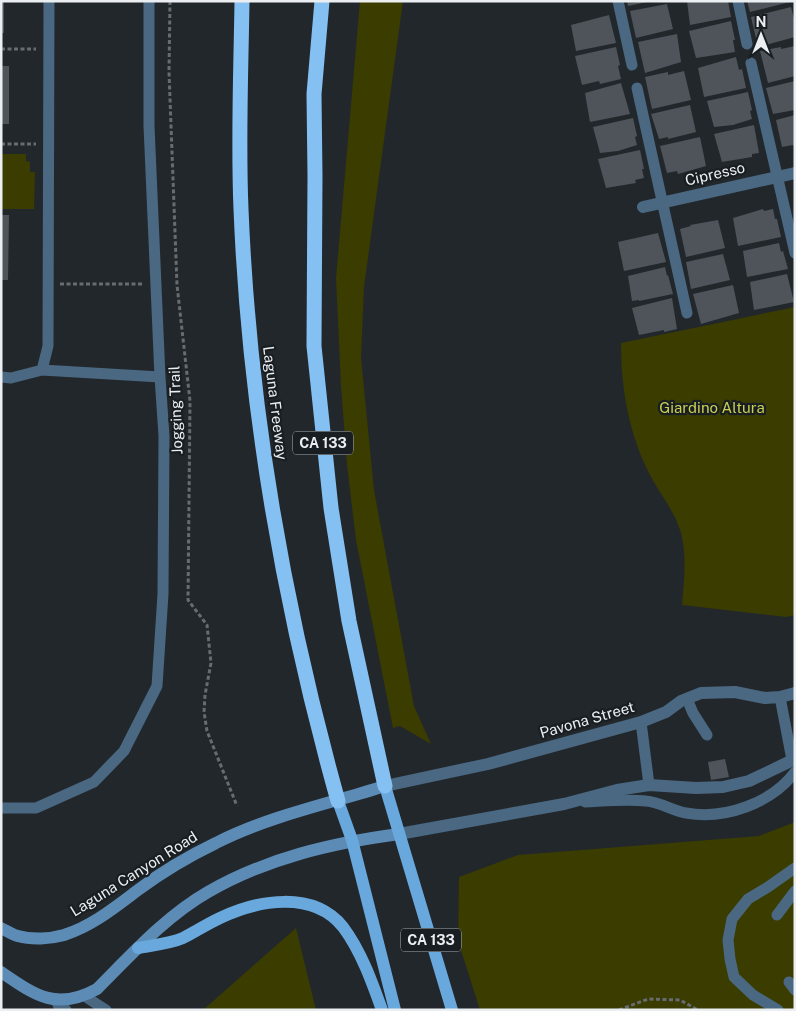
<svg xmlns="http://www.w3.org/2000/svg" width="796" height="1011" font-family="'Public Sans',sans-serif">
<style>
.green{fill:#3a3c00}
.building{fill:#4e545a}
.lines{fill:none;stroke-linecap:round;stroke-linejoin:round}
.path{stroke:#676c70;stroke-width:3;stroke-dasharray:4 2.5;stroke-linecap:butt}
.lane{stroke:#4a6881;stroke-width:11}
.street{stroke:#4a6881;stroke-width:12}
.secondary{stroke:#5c8cb5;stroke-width:12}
.primary{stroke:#69a8dd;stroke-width:12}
.highway{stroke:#85c0f3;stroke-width:15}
.labels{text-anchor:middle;stroke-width:4.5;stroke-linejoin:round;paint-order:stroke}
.shield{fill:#191e22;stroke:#acb0b4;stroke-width:1}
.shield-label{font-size:14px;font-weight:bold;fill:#ebeff2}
.street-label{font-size:15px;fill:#ebeff2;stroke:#191e22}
.park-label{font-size:15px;fill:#c9d051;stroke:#191e22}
</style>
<rect width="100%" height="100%" fill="#22272c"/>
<path class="green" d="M360 1H403L364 287 361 358 374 490 414 706 431 744 400 726 393 728 356 540 347 465 341 387 336 278Z
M1 154H26V161L30 162V172H35L34 209H1Z
M795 307V615L786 617 682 605C684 581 687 557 681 533 674 509 657 491 647 469 628 429 621 387 621 343Z
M795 822V1010H480L458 941 459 877 518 855 759 836Z
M296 928 316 1010H203Z"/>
<path class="building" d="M1 1H4V33H1Z
M627 1H647V2L628 6Z
M687 1H728L731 17 690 25Z
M747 1H790V2L750 12Z
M667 4 673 29 636 38 630 11Z
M791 7 795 23V37L758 47 751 17Z
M609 15 616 43 576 51 571 25Z
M731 21 735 40H733L735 52 696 58 689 31Z
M677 34 681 62 645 73 638 42Z
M795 46V76L768 83 760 51 781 47V49Z
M616 47 620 65 618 66 621 79 600 84 599 81 582 85 575 56Z
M736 57 739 70 742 69 746 88 704 97 698 68Z
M1 66H9V124H1Z
M684 71 691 100 652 109 645 77 668 72V75Z
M795 81V110L773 114 766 88Z
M621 83 630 114 590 122 585 93Z
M748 92 752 110 750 111 752 119 733 125 714 127 707 101Z
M690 105 696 132 668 139V137L659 139 651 114Z
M795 115V149L793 145 782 147 776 120Z
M633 118 637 136 635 137 637 145 618 151 600 153 593 127Z
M754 125 759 153 752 154V157L722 162 714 134Z
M700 137 706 166 678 174 677 171 667 173 660 146Z
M640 150 644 169H642L644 178 635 180 636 183 606 188 598 159Z
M763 209 764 211 773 209 775 219H777L781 237 738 246 733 218Z
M1 215H9L8 280H1Z
M718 220 725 248 686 257 680 229 691 226 690 225Z
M658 233 666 262 624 271 618 242Z
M779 243 781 252 783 251 788 269 747 277 743 251Z
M723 254 730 280 691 289 686 262Z
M665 267 667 276 668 275 673 294 639 301V300L632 301 628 276Z
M787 274 794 302 754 310 750 282Z
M733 285 739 313 701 324 693 294Z
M672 298 677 329 664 332V330L639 335 632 308Z
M725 759 729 777 711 780 708 762Z"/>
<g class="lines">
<path class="path" d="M170 1 169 72 177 285 190 401 188 600 207 625 211 663 205 695 204 712 207 731 237 806
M1 49H36
M1 144H36
M60 284H144
M619 1010 648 999 680 1000 698 1010"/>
<path class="lane" d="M149 1V126L160 377
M618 1 632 65
M738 1 747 44
M751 63 795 253
M637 88 687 313
M1 377 11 378 42 370 48 346 49 1
M780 697 792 760
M687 699 693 713 707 735
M641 722 649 785
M585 802C606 801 626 799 646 801 660 802 673 811 686 813 725 820 772 803 795 772
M1 808H36L94 782 124 751 157 686 163 594 164 436 160 377 42 370
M777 915 795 891
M789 982 795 990
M86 997 106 1010
M58 1005 66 1010
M778 1010 753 995 734 977 730 959 728 940 732 919 748 899 768 887 795 868"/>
<path class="street" d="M643 207 795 173
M385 786 488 764 641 722 666 712 681 701 701 693 735 692 765 698 780 697 795 693
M399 834 564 804 617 790 649 785 696 788 723 787 749 781 795 759"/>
<path class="secondary" d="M1 928C7 931 13 935 18 936 32 940 50 939 64 935 92 926 114 908 138 890 162 872 189 856 216 843 269 816 328 804 385 786
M1 972C36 996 57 1011 97 989 131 955 166 916 208 892 267 858 332 843 399 834"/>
<path class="primary" d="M385 786 452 1010
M338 801 352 840 395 1010
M138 948C153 945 169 944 183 938 195 932 207 924 220 918 258 900 313 890 343 927 361 951 372 982 382 1010"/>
<path class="highway" d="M242 1C241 70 238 140 241 209 249 410 284 608 338 801
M322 1 314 94 315 176 314 346 331 508 349 621 385 786"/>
</g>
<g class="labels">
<g class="shield">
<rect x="293" y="431.5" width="60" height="23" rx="4"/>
<rect x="401" y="928.5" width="60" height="23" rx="4"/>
</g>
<g class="shield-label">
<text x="323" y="448">CA 133</text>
<text x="431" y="945">CA 133</text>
</g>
<g class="street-label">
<text transform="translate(715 174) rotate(-13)" y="5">Cipresso</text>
<text transform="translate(275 403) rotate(83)" y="5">Laguna Freeway</text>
<text transform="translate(176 410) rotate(-92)" y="5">Jogging Trail</text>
<text transform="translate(587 720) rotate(-16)" y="5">Pavona Street</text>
<text transform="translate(134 874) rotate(-32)" y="5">Laguna Canyon Road</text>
</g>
<g class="park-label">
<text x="712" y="413">Giardino Altura</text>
</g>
</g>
<rect width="796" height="1011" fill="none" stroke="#ebeff2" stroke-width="5"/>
<g transform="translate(761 35)" stroke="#191e22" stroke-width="4" paint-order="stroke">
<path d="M0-4L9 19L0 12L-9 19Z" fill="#ebeff2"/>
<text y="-8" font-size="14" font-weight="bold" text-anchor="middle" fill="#ebeff2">N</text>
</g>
</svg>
